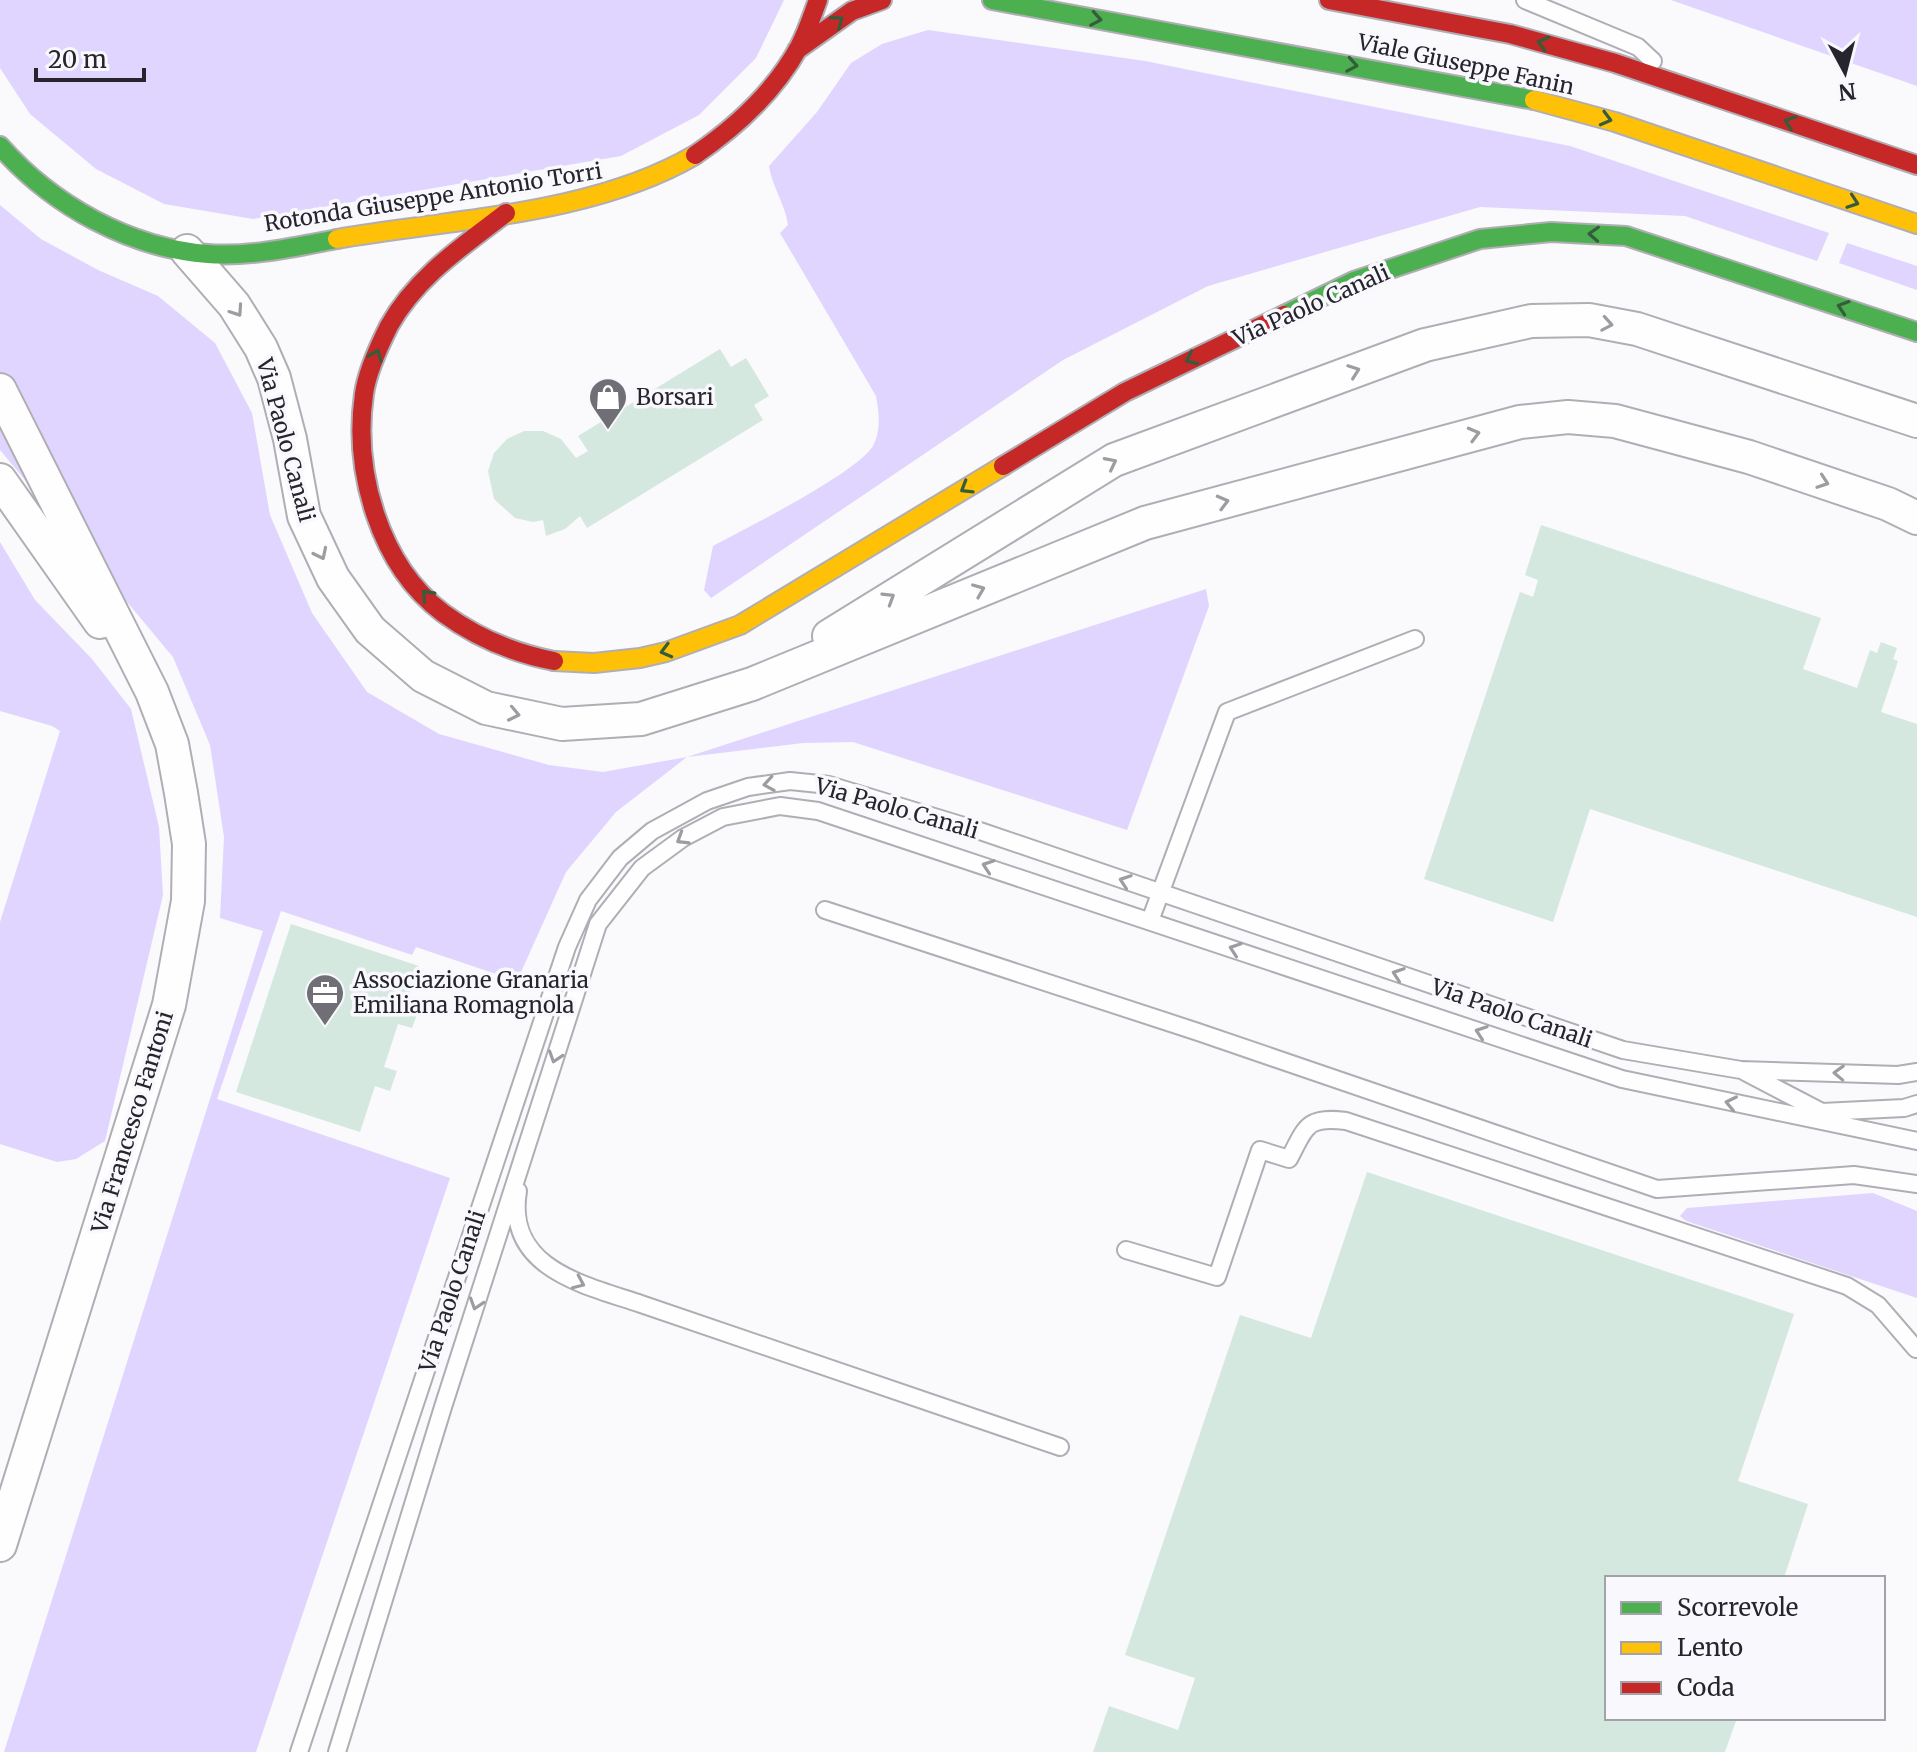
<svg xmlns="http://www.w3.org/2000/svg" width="1917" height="1752" font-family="Merriweather,serif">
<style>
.green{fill:#e0d5fe}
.building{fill:#d4e8df}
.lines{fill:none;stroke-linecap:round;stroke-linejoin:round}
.lane-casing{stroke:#b0aeb4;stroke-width:20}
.street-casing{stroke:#b0aeb4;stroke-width:36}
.fast-casing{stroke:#b0aeb4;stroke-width:22}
.slow-casing{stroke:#b0aeb4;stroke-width:22}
.jam-casing{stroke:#b0aeb4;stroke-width:22}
.lane{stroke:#fefeff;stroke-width:16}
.street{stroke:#fefeff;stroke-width:32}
.fast{stroke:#4caf50;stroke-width:18}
.slow{stroke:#ffc107;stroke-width:18}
.jam{stroke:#c62828;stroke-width:18}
.oneway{stroke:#355c3b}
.oneway2{stroke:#9d9ca0}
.labels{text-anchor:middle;stroke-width:7;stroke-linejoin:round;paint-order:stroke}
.street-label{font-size:22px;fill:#26242d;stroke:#f9f8fd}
.poi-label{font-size:22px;fill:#26242d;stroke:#f9f8fd;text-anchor:start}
</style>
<rect width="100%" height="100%" fill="#faf9fc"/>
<path class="green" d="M0 0H784L756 58 699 115 621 156 253 219 164 204 96 169 30 114 0 68Z
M1671 0H1917V86Z
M928 30 1145 61 1570 146 1829 233 1817 261 1685 216 1480 207 1208 286 1063 360 711 598 704 590 713 546C743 530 863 470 874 444 881 428 879 413 876 396L780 233 788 225C785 203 772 187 769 166L817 112 851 63 882 44Z
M0 205 41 239 98 270 158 296 215 343 252 413 270 515 312 613 367 692 439 734 549 765 603 772 687 757 1206 589 1209 606 1127 830 853 742 803 743 687 757 616 812 566 872 517 981 416 947 412 955 281 911 217 1099 450 1178 256 1752H4L263 931 220 918 224 837 210 745 173 657 0 450Z
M1847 243 1917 266V290L1839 263Z
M0 542 35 600 92 659 131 709 159 827 163 895 105 1141 76 1159 57 1162 0 1144V922L60 731 52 726 0 711Z
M1873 1193 1917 1211V1298L1686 1221 1680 1216 1687 1208Z"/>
<path class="building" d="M720 349 731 367 746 358 769 396 754 405 763 420 587 528 580 516 565 529 546 536 543 520 533 522 515 518 494 499 488 471 494 453 507 439 524 431H543L561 439 576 458 588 451 578 436Z
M1541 525 1821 618 1803 669 1857 688 1870 650 1877 653 1881 642 1897 648 1893 659 1898 661 1881 712 1917 724V917L1590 809 1553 922 1424 879 1520 592 1533 597 1538 580 1525 575Z
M291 924 419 966 405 1007 418 1011 412 1028 398 1024 384 1067 397 1071 390 1091 375 1086 360 1132 236 1092Z
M1367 1172 1794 1314 1738 1481 1808 1504 1784 1578H1607V1718H1737L1725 1752H1093L1109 1706 1178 1730 1195 1678 1125 1655 1240 1315 1311 1338Z"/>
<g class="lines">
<g class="lane-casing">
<path id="lane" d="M1525 0 1638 47 1653 61
M825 910 1198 1032 1657 1189 1854 1175 1917 1184
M1150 921 1227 712 1415 639
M1745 1072 1822 1112 1904 1108 1917 1104
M518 1191C505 1269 585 1285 641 1304L1060 1447
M1126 1250 1217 1277 1260 1150 1289 1159C1306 1127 1306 1116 1346 1121L1847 1286 1878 1305 1916 1349
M299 1752 567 947 588 900 620 858 652 831 707 801 748 787 790 781 829 785 977 830 1623 1050 1741 1070 1898 1075 1917 1072
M337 1752 443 1407 598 924 642 868 683 838 723 817 780 806 818 811 1622 1079 1917 1141"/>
</g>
<g class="street-casing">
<path id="street" d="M187 251 234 305 261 348 274 378 290 439 304 516 333 578 370 630 423 676 486 708 562 724 641 719 752 684 1145 523 1520 422 1568 417 1615 421 1749 457 1888 504 1917 518
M0 390 152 692 172 744 181 793 189 844 188 901 169 1005 0 1545
M0 480 100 622
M829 636 1114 460 1425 345 1531 321 1589 320 1637 329 1917 421"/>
</g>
<g class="fast-casing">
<path id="fast" d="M992 0 1534 100
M0 146C52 205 129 248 208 254 251 257 295 247 337 239
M1284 315 1354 281 1480 239 1551 232 1626 236 1917 332"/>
</g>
<g class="slow-casing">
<path id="slow" d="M1534 100 1615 122 1917 224
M337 239C451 219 593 215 695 155
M554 661 594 663 640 658 666 652 740 625 1003 466"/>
</g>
<g class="jam-casing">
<path id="jam" d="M1329 0 1510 34 1615 63 1917 165
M797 50 852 11 882 0
M695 155C736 127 775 91 799 47 807 32 812 16 818 0
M506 213C463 246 416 277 389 326 379 346 367 372 364 394 353 471 379 565 443 613 477 638 513 653 554 661
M1003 466 1125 392 1284 315"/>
</g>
<use href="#lane" class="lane"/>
<use href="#street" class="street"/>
<use href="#fast" class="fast"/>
<use href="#slow" class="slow"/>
<use href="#jam" class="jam"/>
</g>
<defs><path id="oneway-chevron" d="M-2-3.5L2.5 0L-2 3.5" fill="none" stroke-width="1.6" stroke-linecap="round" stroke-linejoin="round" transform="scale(2)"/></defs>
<g class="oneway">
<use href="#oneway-chevron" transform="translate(1096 19) rotate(10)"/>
<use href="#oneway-chevron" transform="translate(838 21) rotate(-35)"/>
<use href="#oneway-chevron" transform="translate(1543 43) rotate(-165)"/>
<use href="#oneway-chevron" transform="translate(1352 65) rotate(10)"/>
<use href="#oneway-chevron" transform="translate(1606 119) rotate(15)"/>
<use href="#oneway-chevron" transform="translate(1790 122) rotate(-161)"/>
<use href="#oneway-chevron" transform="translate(1853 202) rotate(19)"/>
<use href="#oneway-chevron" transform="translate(1594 234) rotate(-177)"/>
<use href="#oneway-chevron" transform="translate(1843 307) rotate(-162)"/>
<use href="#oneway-chevron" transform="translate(376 355) rotate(-68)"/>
<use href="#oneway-chevron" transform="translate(1191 359) rotate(154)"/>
<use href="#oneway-chevron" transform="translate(966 488) rotate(149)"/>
<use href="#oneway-chevron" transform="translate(427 595) rotate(-133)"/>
<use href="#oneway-chevron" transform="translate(666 651) rotate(165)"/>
</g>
<g class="oneway2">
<use href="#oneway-chevron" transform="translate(237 311) rotate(56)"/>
<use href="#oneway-chevron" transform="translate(1607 324) rotate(10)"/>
<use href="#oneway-chevron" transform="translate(1354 371) rotate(-20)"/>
<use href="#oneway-chevron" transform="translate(1474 434) rotate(-15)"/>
<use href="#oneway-chevron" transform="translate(1111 463) rotate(-27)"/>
<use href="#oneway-chevron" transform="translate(1823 482) rotate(19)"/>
<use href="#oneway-chevron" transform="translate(1223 502) rotate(-15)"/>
<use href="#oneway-chevron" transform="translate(321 554) rotate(64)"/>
<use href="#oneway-chevron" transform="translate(979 590) rotate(-22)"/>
<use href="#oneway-chevron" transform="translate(889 598) rotate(-32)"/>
<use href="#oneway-chevron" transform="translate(514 714) rotate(12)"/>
<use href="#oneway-chevron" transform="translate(769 784) rotate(171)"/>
<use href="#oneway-chevron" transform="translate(682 839) rotate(148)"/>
<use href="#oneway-chevron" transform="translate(988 866) rotate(-161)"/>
<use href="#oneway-chevron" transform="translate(1125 881) rotate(-161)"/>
<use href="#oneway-chevron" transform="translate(1235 949) rotate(-161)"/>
<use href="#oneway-chevron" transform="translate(1398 974) rotate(-161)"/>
<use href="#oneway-chevron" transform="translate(1481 1032) rotate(-161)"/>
<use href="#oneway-chevron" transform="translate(555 1057) rotate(108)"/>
<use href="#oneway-chevron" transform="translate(1839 1073) rotate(-178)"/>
<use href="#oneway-chevron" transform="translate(1731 1103) rotate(-168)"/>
<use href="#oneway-chevron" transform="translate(579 1283) rotate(24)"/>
<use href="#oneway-chevron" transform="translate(476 1304) rotate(108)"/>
</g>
<defs>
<g id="shop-pin" transform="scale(2)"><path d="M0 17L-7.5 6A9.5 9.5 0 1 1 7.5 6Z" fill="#706f75" stroke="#f9f8fd"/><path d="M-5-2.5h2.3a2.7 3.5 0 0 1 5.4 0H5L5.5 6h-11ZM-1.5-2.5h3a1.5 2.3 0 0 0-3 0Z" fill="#fff"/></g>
<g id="office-pin" transform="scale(2)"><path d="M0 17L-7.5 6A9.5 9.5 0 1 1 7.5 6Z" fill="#706f75" stroke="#f9f8fd"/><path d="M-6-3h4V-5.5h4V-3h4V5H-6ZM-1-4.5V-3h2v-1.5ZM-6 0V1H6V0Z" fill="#fff"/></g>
</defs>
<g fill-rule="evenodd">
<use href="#shop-pin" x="608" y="397"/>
<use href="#office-pin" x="325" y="993"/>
</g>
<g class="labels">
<g class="street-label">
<text transform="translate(1466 64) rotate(12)" y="8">Viale Giuseppe Fanin</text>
<text transform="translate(433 197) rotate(-9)" y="8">Rotonda Giuseppe Antonio Torri</text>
<text transform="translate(1311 305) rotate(-24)" y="8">Via Paolo Canali</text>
<text transform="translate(286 440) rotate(75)" y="8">Via Paolo Canali</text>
<text transform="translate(897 808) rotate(16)" y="8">Via Paolo Canali</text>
<text transform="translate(1512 1013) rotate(19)" y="8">Via Paolo Canali</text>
<text transform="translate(132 1122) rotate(-73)" y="8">Via Francesco Fantoni</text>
<text transform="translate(452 1291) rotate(-72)" y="8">Via Paolo Canali</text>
</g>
<g class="poi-label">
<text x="636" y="405">Borsari</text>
<text x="353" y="988">Associazione Granaria<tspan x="353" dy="25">Emiliana Romagnola</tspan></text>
</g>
</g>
<rect x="1605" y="1576" width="280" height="144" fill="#f9f8fd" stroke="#a5a3aa" stroke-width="2"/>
<rect x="1621" y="1602" width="40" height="12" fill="#4caf50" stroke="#a5a3aa" stroke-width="2"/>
<text x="1677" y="1616" font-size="24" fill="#26242d">Scorrevole</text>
<rect x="1621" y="1642" width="40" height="12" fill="#ffc107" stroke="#a5a3aa" stroke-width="2"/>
<text x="1677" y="1656" font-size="24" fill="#26242d">Lento</text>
<rect x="1621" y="1682" width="40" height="12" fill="#c62828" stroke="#a5a3aa" stroke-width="2"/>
<text x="1677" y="1696" font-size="24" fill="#26242d">Coda</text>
<g transform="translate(1845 72) rotate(173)" stroke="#f9f8fd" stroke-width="6" paint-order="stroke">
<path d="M0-6L14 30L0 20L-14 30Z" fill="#26242d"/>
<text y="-12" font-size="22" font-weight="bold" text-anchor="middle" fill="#26242d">N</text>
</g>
<path d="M36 68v12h108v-12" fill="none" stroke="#26242d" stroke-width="4"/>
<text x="48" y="68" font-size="24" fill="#26242d" stroke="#f9f8fd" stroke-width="6" paint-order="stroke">20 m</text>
</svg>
